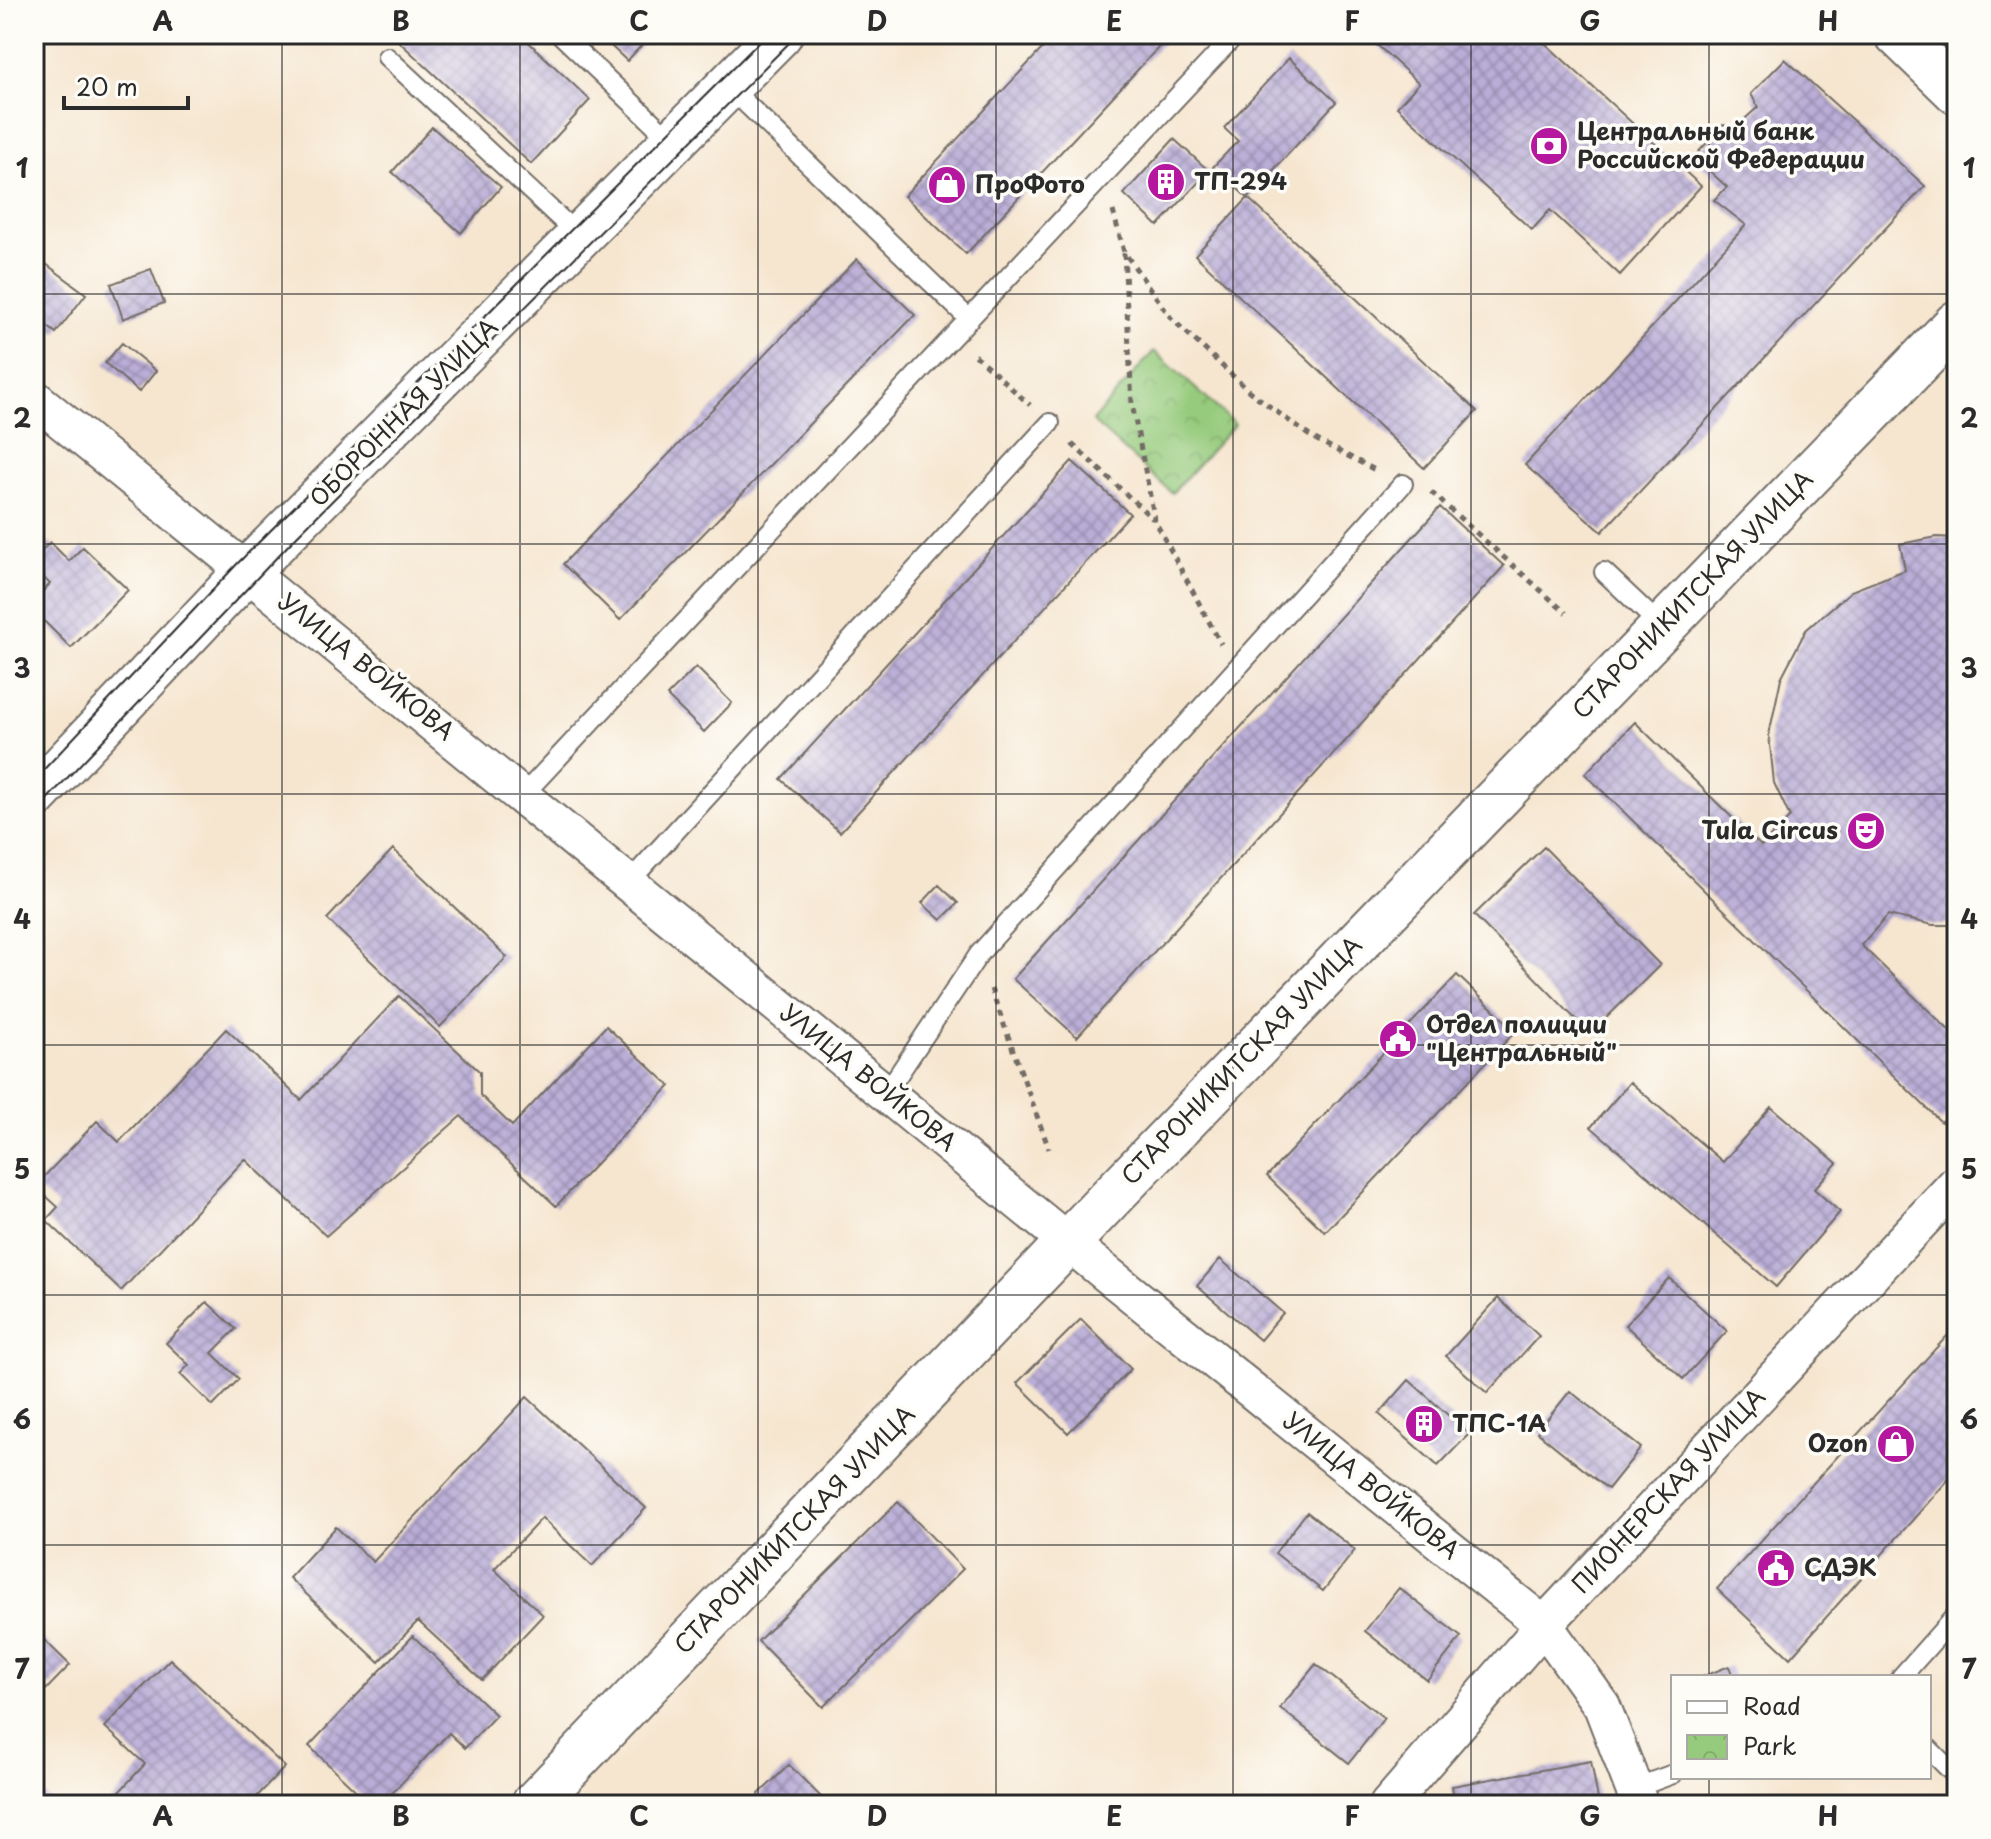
<svg xmlns="http://www.w3.org/2000/svg" width="1991" height="1839" font-family="'Playpen Sans',sans-serif">
<style>
.park{fill:url(#park-crowns);stroke:#607b54;stroke-width:2}
.building{fill:url(#building-cross-hatch)}
.lines{fill:none;stroke-linecap:round;stroke-linejoin:round}
.service-casing{stroke:#726c65;stroke-width:22}
.minor-casing{stroke:#726c65;stroke-width:40}
.secondary-casing{stroke:#726c65;stroke-width:48}
.primary-casing{stroke:#726c65;stroke-width:48}
.path{stroke:#726c65;stroke-width:5;stroke-dasharray:6 6;stroke-linecap:butt}
.service{stroke:#fff;stroke-width:18}
.minor{stroke:#fff;stroke-width:36}
.secondary{stroke:#fff;stroke-width:44}
.primary{stroke:#fff;stroke-width:44}
.tram{stroke:#2b2b2b;stroke-width:2}
.grid{fill:none;stroke:#2b2b2b;stroke-width:2;stroke-opacity:0.55}
.labels{text-anchor:middle;stroke-width:7;stroke-linejoin:round;paint-order:stroke}
.poi-label{font-size:24px;font-weight:bold;fill:#2b2b2b;stroke:#fdfcf7;text-anchor:start}
.street-label{font-size:24px;fill:#2b2b2b;stroke:#fdfcf7}
.neatline{fill:none;stroke:#2b2b2b;stroke-width:3}
.grid-label{font-size:26px;text-anchor:middle;font-weight:bold;fill:#2b2b2b}
</style>
<defs>
<pattern id="park-crowns" width="20" height="18" patternUnits="userSpaceOnUse" patternTransform="scale(2)"><rect width="20" height="18" fill="#96cb7d"/><path d="M2 6a3 3 0 1 1 6 0M12 15a3 3 0 1 1 6 0" fill="none" stroke="#81ae6c"/></pattern>
<pattern id="building-cross-hatch" width="8" height="8" patternUnits="userSpaceOnUse" patternTransform="scale(2)"><rect width="8" height="8" fill="#baadd7"/><path d="M0 0l8 8M0 8l8-8" fill="none" stroke="#978daf"/></pattern>
</defs>
<rect width="100%" height="100%" fill="#fdfcf7"/>
<filter id="ink" filterUnits="userSpaceOnUse"><feTurbulence type="fractalNoise" baseFrequency=".0125" numOctaves="2"/><feDisplacementMap in="SourceGraphic" scale="16" xChannelSelector="R" yChannelSelector="G"/><feConvolveMatrix kernelMatrix="1 2 1 2 8 2 1 2 1" color-interpolation-filters="sRGB"/></filter>
<filter id="wash" filterUnits="userSpaceOnUse"><feTurbulence type="fractalNoise" baseFrequency=".006" numOctaves="4" result="noise"/><feDisplacementMap in="SourceGraphic" scale="32" xChannelSelector="R" yChannelSelector="G"/><feGaussianBlur stdDeviation="1.8" result="paint"/><feColorMatrix in="noise" values="0 0 0 0 0 0 0 0 0 0 0 0 0 0 0 0 0 1.4 0 .05"/><feComposite in="paint" operator="in"/></filter>
<g filter="url(#wash)">
<rect width="100%" height="100%" fill="#f6e6d0"/>
<path class="park" d="M1154 351 1235 424 1172 493 1092 421Z"/>
<g id="blocks">
<path class="building" d="M397 34H520L590 100 531 164 394 37Z
M598 34H652L627 61Z
M1056 34H1171L966 254 904 196Z
M1365 34H1535L1701 186 1620 275 1550 210 1532 230 1397 107 1419 83Z
M1289 58 1336 102 1248 198 1213 167 1238 141 1224 128Z
M1785 59 1925 186 1602 532 1525 465 1746 225 1714 200 1727 187 1694 157 1723 125 1736 127 1758 107 1751 94Z
M432 127 501 187 461 233 392 172Z
M1174 139 1209 171 1158 226 1124 194Z
M1248 198 1477 411 1424 468 1195 255Z
M34 255 86 294 56 333 34 316Z
M857 259 915 315 620 620 563 564Z
M151 269 164 303 123 319 111 284Z
M122 343 156 371 139 392 105 363Z
M1072 461 1130 514 840 832 781 779Z
M1440 507 1504 566 1077 1037 1013 979Z
M1937 537 1957 538V925H1933L1888 915 1861 945 1957 1038V1106L1941 1122 1585 774 1635 722 1761 846 1790 817 1774 783 1769 735 1781 678 1806 630 1851 591 1905 570 1900 544Z
M50 542 69 561 83 547 128 590 71 648 34 611V600L50 584 34 568V559Z
M696 667 732 703 704 732 667 696Z
M1544 847 1660 965 1590 1034 1474 915Z
M393 849 507 957 440 1027 327 919Z
M939 885 958 903 941 920 922 903Z
M1457 975 1516 1031 1325 1232 1267 1176Z
M399 996 480 1072V1095L512 1126 606 1026 670 1086 556 1206 461 1116 326 1236 245 1159 121 1291 46 1220 58 1207 35 1186 97 1121 119 1142 226 1029 301 1100Z
M1630 1082 1723 1162 1771 1107 1837 1163 1814 1189 1840 1212 1776 1287 1591 1127Z
M1220 1259 1283 1313 1260 1340 1197 1286Z
M1669 1278 1727 1331 1683 1379 1625 1325Z
M1498 1298 1539 1336 1487 1393 1446 1356Z
M207 1302 236 1329 212 1353 239 1379 213 1406 180 1374 189 1365 166 1343Z
M1081 1319 1131 1369 1068 1433 1017 1383Z
M1957 1325V1470L1790 1658 1717 1589Z
M1409 1380 1469 1434 1438 1466 1379 1414Z
M1570 1391 1641 1448 1608 1489 1537 1432Z
M527 1397 646 1508 592 1566 542 1518 494 1569 543 1615 482 1680 418 1621 379 1662 289 1578 336 1527 373 1562Z
M898 1502 963 1569 823 1707 758 1641Z
M1307 1512 1355 1550 1323 1591 1275 1553Z
M1399 1588 1461 1637 1427 1680 1365 1631Z
M34 1630 70 1665 34 1702Z
M413 1636 496 1715 465 1748 449 1733 381 1805H371L309 1746Z
M170 1659 285 1767 249 1805H107L145 1764 105 1727Z
M1316 1664 1384 1718 1349 1763 1280 1708Z
M1729 1666 1733 1677H1702Z
M1591 1761 1599 1805H1455L1452 1786Z
M789 1765 829 1805H767L758 1795Z
M39 1790 55 1805H34V1796Z"/>
</g>
</g>
<g filter="url(#ink)">
<use href="#blocks" fill-opacity="0" stroke="#726c65" stroke-width="2"/>
<g class="lines">
<g class="service-casing">
<path id="service" d="M560 34 673 142
M387 57 579 236
M728 86 969 319
M1604 572 1662 627
M523 795 1236 34
M628 883 1050 423
M886 1093 979 954 1403 484
M1901 1677 1957 1614
M1929 1749 1957 1777
M1635 1788 1673 1774"/>
</g>
<g class="minor-casing">
<path id="minor" d="M34 398 1107 1274 1544 1625 1602 1706 1640 1805
M1388 1805 1544 1625 1957 1183"/>
</g>
<g class="secondary-casing">
<path id="secondary" d="M34 797 248 570 780 34"/>
</g>
<g class="primary-casing">
<path id="primary" d="M1897 34 1957 92
M533 1805 1110 1198 1957 323"/>
</g>
<path class="path" d="M1113 211 1124 252 1171 318 1249 391 1311 437 1377 471
M1124 253 1132 404 1155 521 1221 644
M975 355 1030 405
M1072 444 1153 519
M1431 492 1566 613
M991 989 1049 1149"/>
<use href="#service" class="service"/>
<use href="#minor" class="minor"/>
<use href="#secondary" class="secondary"/>
<use href="#primary" class="primary"/>
<path class="tram" d="M1938 34 1957 52
M34 780 238 563 767 34
M34 813 297 536 798 34"/>
</g>
</g>
<path class="grid" d="M282 34V1805M520 34V1805M758 34V1805M996 34V1805M1233 34V1805M1471 34V1805M1709 34V1677M34 294H1957M34 544H1957M34 794H1957M34 1045H1957M34 1295H1957M34 1545H1957M1709 1777V1805"/>
<defs>
<g id="bank-disc" transform="scale(2)"><circle r="9.5" fill="#b5179e" stroke="#fdfcf7"/><path d="M-6-4H6V4H-6ZM0-2.3a2.3 2.3 0 1 0 0 4.6a2.3 2.3 0 1 0 0-4.6Z" fill="#fff"/></g>
<g id="building-disc" transform="scale(2)"><circle r="9.5" fill="#b5179e" stroke="#fdfcf7"/><path d="M-4-6H4V6H1V3H-1V6H-4ZM-2.5-4.3h1.7v1.8h-1.7ZM.8-4.3h1.7v1.8H.8ZM-2.5-1h1.7V.8h-1.7ZM.8-1h1.7V.8H.8Z" fill="#fff"/></g>
<g id="shop-disc" transform="scale(2)"><circle r="9.5" fill="#b5179e" stroke="#fdfcf7"/><path d="M-5-2.5h2.3a2.7 3.5 0 0 1 5.4 0H5L5.5 6h-11ZM-1.5-2.5h3a1.5 2.3 0 0 0-3 0Z" fill="#fff"/></g>
<g id="theatre-disc" transform="scale(2)"><circle r="9.5" fill="#b5179e" stroke="#fdfcf7"/><path d="M-5-5.5Q0-4 5-5.5V0Q5 5 0 6Q-5 5-5 0ZM-3.3-2.5H-1v1.5H-3.3ZM1-2.5H3.3v1.5H1ZM-2.8 1Q0 5.5 2.8 1Z" fill="#fff"/></g>
<g id="civic-disc" transform="scale(2)"><circle r="9.5" fill="#b5179e" stroke="#fdfcf7"/><path d="M-.6-6.5H3V-4.5H.6V-3L4-1V1h2V6H-6V1h2V-1L-.6-3ZM-1.2 2.5V6h2.4V2.5Z" fill="#fff"/></g>
</defs>
<g fill-rule="evenodd">
<use href="#bank-disc" x="1549" y="146"/>
<use href="#building-disc" x="1166" y="182"/>
<use href="#shop-disc" x="947" y="185"/>
<use href="#theatre-disc" x="1866" y="831"/>
<use href="#civic-disc" x="1398" y="1039"/>
<use href="#building-disc" x="1424" y="1424"/>
<use href="#shop-disc" x="1896" y="1444"/>
<use href="#civic-disc" x="1776" y="1568"/>
</g>
<g class="labels">
<g class="poi-label">
<text x="1577" y="140">Центральный банк<tspan x="1577" dy="28">Российской Федерации</tspan></text>
<text x="1194" y="190">ТП-294</text>
<text x="975" y="193">ПроФото</text>
<text x="1838" y="839" text-anchor="end">Tula Circus</text>
<text x="1426" y="1033">Отдел полиции<tspan x="1426" dy="28">"Центральный"</tspan></text>
<text x="1452" y="1432">ТПС-1А</text>
<text x="1868" y="1452" text-anchor="end">Ozon</text>
<text x="1804" y="1576">СДЭК</text>
</g>
<g class="street-label">
<text transform="translate(404 413) rotate(-45)" y="8">ОБОРОННАЯ УЛИЦА</text>
<text transform="translate(1693 595) rotate(-46)" y="8">СТАРОНИКИТСКАЯ УЛИЦА</text>
<text transform="translate(366 667) rotate(39)" y="8">УЛИЦА ВОЙКОВА</text>
<text transform="translate(1242 1061) rotate(-46)" y="8">СТАРОНИКИТСКАЯ УЛИЦА</text>
<text transform="translate(868 1078) rotate(39)" y="8">УЛИЦА ВОЙКОВА</text>
<text transform="translate(1371 1486) rotate(39)" y="8">УЛИЦА ВОЙКОВА</text>
<text transform="translate(1669 1491) rotate(-47)" y="8">ПИОНЕРСКАЯ УЛИЦА</text>
<text transform="translate(795 1530) rotate(-46)" y="8">СТАРОНИКИТСКАЯ УЛИЦА</text>
</g>
</g>
<rect width="1991" height="1839" fill="none" stroke="#fdfcf7" stroke-width="88"/>
<rect x="1671" y="1675" width="260" height="104" fill="#fdfcf7" stroke="#a9a8a5" stroke-width="2"/>
<rect x="1687" y="1701" width="40" height="12" fill="#ffffff" stroke="#a9a8a5" stroke-width="2"/>
<text x="1743" y="1715" font-size="24" fill="#2b2b2b">Road</text>
<rect x="1687" y="1735" width="40" height="24" fill="url(#park-crowns)" stroke="#a9a8a5" stroke-width="2"/>
<text x="1743" y="1755" font-size="24" fill="#2b2b2b">Park</text>
<path d="M64 96v12h124v-12" fill="none" stroke="#2b2b2b" stroke-width="4"/>
<text x="76" y="96" font-size="24" fill="#2b2b2b" stroke="#fdfcf7" stroke-width="6" paint-order="stroke">20 m</text>
<rect x="44" y="44" width="1903" height="1751" class="neatline"/>
<g class="grid-label">
<text x="163" y="31">A</text>
<text x="401" y="31">B</text>
<text x="639" y="31">C</text>
<text x="877" y="31">D</text>
<text x="1114" y="31">E</text>
<text x="1352" y="31">F</text>
<text x="1590" y="31">G</text>
<text x="1828" y="31">H</text>
<text x="22" y="178">1</text>
<text x="1969" y="178">1</text>
<text x="22" y="428">2</text>
<text x="1969" y="428">2</text>
<text x="22" y="678">3</text>
<text x="1969" y="678">3</text>
<text x="22" y="929">4</text>
<text x="1969" y="929">4</text>
<text x="22" y="1179">5</text>
<text x="1969" y="1179">5</text>
<text x="22" y="1429">6</text>
<text x="1969" y="1429">6</text>
<text x="22" y="1679">7</text>
<text x="1969" y="1679">7</text>
<text x="163" y="1826">A</text>
<text x="401" y="1826">B</text>
<text x="639" y="1826">C</text>
<text x="877" y="1826">D</text>
<text x="1114" y="1826">E</text>
<text x="1352" y="1826">F</text>
<text x="1590" y="1826">G</text>
<text x="1828" y="1826">H</text>
</g>
</svg>
